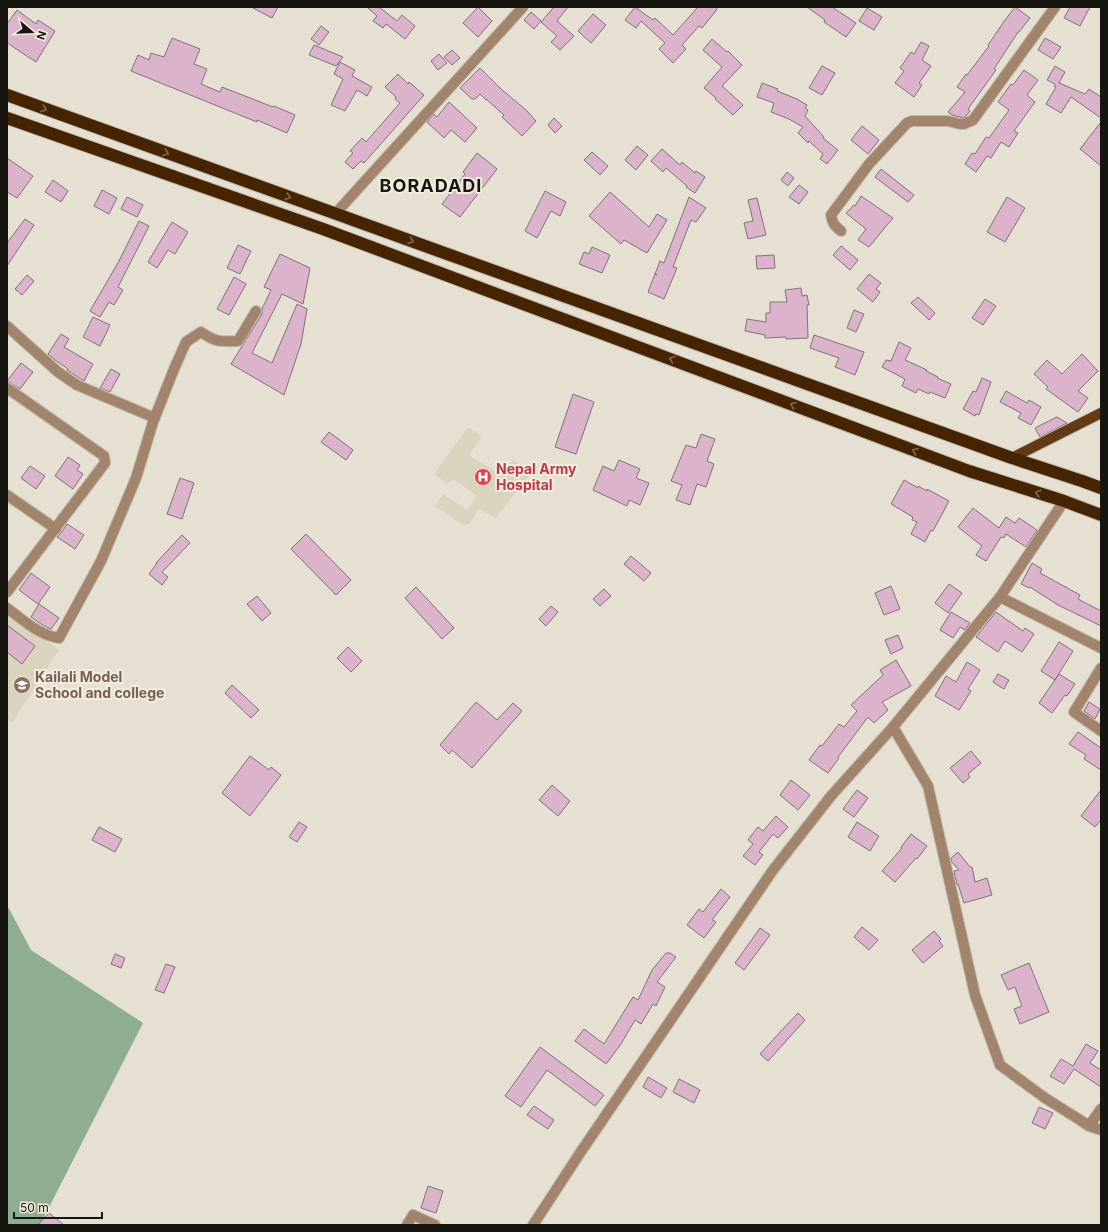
<svg xmlns="http://www.w3.org/2000/svg" width="1108" height="1232" font-family="Inter,sans-serif">
<style>
.built{fill:#dad3bd}
.forest{fill:#8fad8f}
.building{fill:#dbb4cb;stroke:#7f727a}
.lines{fill:none;stroke-linecap:round;stroke-linejoin:round}
.minor-casing{stroke:#c0bbae;stroke-width:12}
.major-casing{stroke:#c0bbae;stroke-width:12}
.highway-casing{stroke:#c0bbae;stroke-width:14}
.minor{stroke:#a2836b;stroke-width:10}
.major{stroke:#633a13;stroke-width:10}
.highway{stroke:#462402;stroke-width:12}
.oneway{stroke:#826a4f}
.labels{text-anchor:middle;stroke-width:4;stroke-linejoin:round;paint-order:stroke}
.health-label{font-size:14px;font-weight:bold;fill:#be3a42;stroke:#f2edde;text-anchor:start}
.education-label{font-size:14px;font-weight:bold;fill:#785e54;stroke:#f2edde;text-anchor:start}
.district-label{font-size:18px;font-weight:bold;letter-spacing:1px;fill:#16150f;stroke:#f2edde}
</style>
<rect width="100%" height="100%" fill="#e5e0d1"/>
<path class="built" d="M468 427 482 437 469 455 501 475 513 460 531 473 495 519 479 508 469 524 463 525 435 506 443 494 467 510 477 496 454 479 447 484 434 474Z
M7 612 59 650 12 723 7 720Z"/>
<path class="forest" d="M7 905 31 950 143 1023 40 1225H7Z"/>
<path class="building" d="M251 7H278L272 18Z
M369 7H379L397 21 402 15 415 26 405 39 386 24 383 28 373 21 377 16 368 8Z
M478 7 492 21 478 37 463 23Z
M554 7H568L557 21 574 36 560 50 551 42 557 36 541 22Z
M635 7 653 20 655 18 673 35 698 7H718L715 12 702 28 699 26 682 45 686 49 673 63 659 49 665 43 641 21 636 28 625 20Z
M807 7H832L856 23 846 37 824 22 825 20Z
M1015 7 1030 18 1019 32H1018L994 69 996 70 968 109 970 111 966 116 963 118 952 115 948 112 965 92 957 87 966 74 967 75 989 46 988 45 1005 20Z
M1070 7H1090L1080 26 1064 18Z
M867 8 882 17 874 30 859 21Z
M17 10 36 24 38 20 55 31 36 62 7 43V24Z
M531 12 541 21 534 29 524 20Z
M593 14 606 25 591 43 578 31Z
M321 26 329 32 319 45 311 39Z
M172 38 200 49 194 64 207 69 201 84 220 92 222 87 273 107 274 106 295 115 287 133 257 120V122L131 71 138 55 149 60 151 53 164 57Z
M1045 38 1061 47 1053 59 1038 50Z
M712 39 727 52 728 51 742 65 722 86 743 105 733 115 715 99 716 98 704 88 722 67 703 50Z
M921 42 929 46 922 60 931 66 919 83 922 85 914 97 895 83 904 71 900 68 911 52 914 54Z
M314 45 343 57 336 66 309 55Z
M452 50 460 58 452 65 444 57Z
M439 54 447 63 438 70 431 61Z
M340 62 355 70 352 76 372 87 367 96 357 90 345 111 331 105 343 79 334 74Z
M822 66 835 73 822 95 809 88Z
M1055 66 1065 72 1059 83 1085 94 1089 89 1101 97V118L1071 97 1061 113 1046 104 1056 87 1054 86 1055 84 1047 80Z
M480 68 501 89 526 110 536 121 522 136 502 117 504 115 486 99V100L480 94 475 99H472L460 88Z
M1024 70 1038 80 1027 95 1035 102 1014 131 1018 133 1009 147 1001 142 991 158 987 156 976 172 965 164 972 153 975 154 986 137 989 138 1009 110 998 102 1011 84 1013 85Z
M398 74 408 84 409 82 424 95 364 163 361 161 353 169 345 162 353 153 350 151 362 138 366 142 400 103 395 99 396 97 385 87Z
M762 83 778 89 777 91 797 99 807 105 805 108 808 110 805 116 824 137 823 138 838 150 827 164 820 159 823 154 809 141 808 143 798 133 803 127 789 119 771 112 774 103 757 97Z
M449 102 477 128 465 142 451 130 444 138 427 122 434 114 437 117Z
M554 118 562 126 555 133 548 125Z
M1101 122V166L1080 149Z
M862 126 879 140 868 154 851 140Z
M637 146 648 155 636 170 625 160Z
M662 149 680 165 682 162 695 173 696 171 705 177 695 193 686 187 687 186 666 168 663 172 651 161Z
M592 152 608 166 600 175 584 160Z
M477 153 497 169 460 217 442 204 465 174 463 172Z
M7 158 33 176 17 198 7 192Z
M881 169 914 195 908 202 875 177Z
M787 172 794 178 788 186 781 180Z
M53 180 68 191 61 202 45 192Z
M799 185 808 192 799 204 789 197Z
M102 190 117 198 109 214 94 206Z
M545 191 566 202 560 216 551 211 537 238 525 231Z
M610 192 649 227 657 214 667 220 647 253 624 240 621 244 589 216Z
M861 196 893 218 887 225 869 247 858 240 866 229 846 213 854 205 855 206Z
M127 197 143 205 137 217 121 209Z
M689 197 706 208 696 222 691 220 673 267 677 268 664 299 648 292 655 274 657 275 655 274 660 261 664 263Z
M1007 197 1025 208 1005 242 987 232Z
M757 198 766 235 748 239 744 223 753 221 748 200Z
M25 219 34 225 7 266V243Z
M139 221 149 226 118 287 123 290 114 305 109 302 100 317 90 311 119 261Z
M172 222 188 232 175 254 168 250 157 268 148 262Z
M238 245 251 251 240 274 227 268Z
M841 246 858 260 850 270 833 255Z
M592 247 610 255 602 273 579 264 584 252 589 254Z
M280 254 310 268 303 304 282 294 252 353 272 363 297 304 307 309 301 344 284 395 231 364 262 314V309L271 290 264 287Z
M774 255 775 268 757 269 756 256Z
M869 274 881 283 876 289 880 292 873 302 857 289Z
M27 275 34 281 22 295 15 289Z
M234 277 246 284 229 315 217 309Z
M801 288 802 296 807 295 809 305H807L808 338 786 339V337L765 338V335L745 331 747 319 766 322V313H770V302H787L785 290Z
M918 297 935 313 929 320 911 303Z
M985 299 996 306 983 325 972 318Z
M854 310 864 314 856 332 847 328Z
M93 317 110 325 100 346 83 337Z
M61 334 69 339 64 347 93 364 84 381 67 370 68 369 55 360 48 354Z
M814 335 864 352 855 375 835 367 839 358 810 348Z
M899 342 911 348 905 360 927 370 926 371 938 377 937 378 951 384 945 398 930 392 929 394 918 389 916 393 902 386 905 379 882 367 886 360 891 361Z
M1082 354 1098 371 1078 391 1088 398 1078 412 1046 389 1048 387 1034 374 1047 360 1062 374Z
M21 363 33 372 20 389 7 381Z
M111 369 120 374 110 392 100 388Z
M982 378 991 382 979 415 976 414 975 416 963 409 973 391 976 392Z
M1006 391 1027 403 1029 400 1041 407 1031 425 1018 418 1021 413 1000 402Z
M573 394 594 402 576 454 555 447Z
M1057 417 1067 423 1040 437 1035 428Z
M329 432 353 450 346 460 321 442Z
M701 434 715 439 707 461 714 464 706 487 697 484 690 505 676 500 682 485 671 481 686 445 696 448Z
M68 457 80 465 77 470 83 474 73 489 55 476Z
M619 460 640 469 636 478 649 483 640 505 629 500 627 506 593 490 603 466 614 471Z
M30 466 45 476 36 489 21 478Z
M180 478 194 483 182 519 167 514Z
M904 480 918 488V486L927 491V489L949 501 933 531 931 530 925 542 911 534 917 522 912 520 913 517 891 504Z
M973 508 999 528 1006 517 1015 523 1019 518 1037 530 1026 547 1006 534 1004 538 1001 537 986 561 976 555 982 546 958 527Z
M67 524 84 535 75 549 57 537 61 533Z
M306 534 351 580 336 595 291 549Z
M182 535 190 543 162 572 168 577 162 585 149 574 157 563H156Z
M631 556 651 573 644 581 624 564Z
M1032 563 1042 569 1040 573 1080 595 1078 599 1101 611V626L1058 605 1030 587 1029 588 1021 584Z
M31 573 50 587 38 604 19 590Z
M949 584 962 593 948 613 935 603Z
M891 586 900 609 884 615 875 593Z
M416 587 454 628 442 639 405 598Z
M604 589 611 596 600 606 593 599Z
M257 596 271 613 262 621 247 604Z
M39 604 59 618 51 629 44 626 31 617Z
M551 606 558 612 546 626 539 619Z
M951 612 970 623 965 630 960 627 953 638 940 630Z
M996 612 1023 631 1025 628 1034 634 1022 652 1005 641 998 652 976 637Z
M7 625 35 646 22 664 7 652Z
M898 635 903 648 891 654 885 640Z
M1059 642 1073 651 1055 680 1041 671Z
M348 647 362 661 351 672 337 658Z
M896 660 911 686 882 702 888 710 874 723 868 717 838 757 839 758 828 773 809 760 820 745 822 746 839 724 844 727 857 711 851 705 883 675 880 670Z
M967 662 980 670 968 689 971 691 959 710 935 696 946 676 956 682Z
M998 674 1009 680 1004 689 993 682Z
M1059 674 1075 684 1067 696 1065 695 1052 713 1039 703Z
M232 685 259 710 251 718 225 693Z
M476 702 497 720 513 703 522 711 472 768 452 750 449 754 440 745Z
M1089 702 1100 709 1095 719 1084 711Z
M1078 732 1101 748V770L1084 759 1086 755 1069 744Z
M971 751 981 763 968 774 970 777 963 783 950 768Z
M250 756 269 770 271 767 281 775 250 816 222 793Z
M791 780 810 795 798 810 780 795Z
M552 785 570 801 558 816 539 800Z
M857 790 868 798 854 817 843 809Z
M1101 790V820L1095 827 1081 816Z
M776 816 788 827 778 838 773 834 759 852 763 855 755 865 743 856 753 844 748 840 758 827 763 831Z
M299 822 307 827 297 842 289 837Z
M857 822 879 836 870 851 848 837Z
M99 827 122 839 115 852 92 840Z
M911 834 927 846 917 859 916 858 895 882 882 871 902 848 901 847Z
M958 852 970 867H972L975 882 987 878 992 895 964 903 958 884 957 885 954 871 959 870 951 861V858Z
M721 889 730 897 712 920 716 922 704 938 687 925 699 909 703 912Z
M862 927 878 940 869 950 854 937Z
M760 928 770 935 744 970 735 963Z
M934 931 941 939 939 941 943 946 923 963 912 950Z
M666 953H670L676 957 657 982 665 987 656 1006 653 1004 641 1024 635 1020 621 1044 606 1064 575 1041 584 1029 604 1044 633 997 638 1000 652 970Z
M115 954 125 958 121 968 111 964Z
M1029 963 1049 1012 1020 1024 1014 1009 1022 1006 1015 987 1008 990 1001 975Z
M166 964 175 967 164 993 155 990Z
M798 1013 805 1020 768 1061 760 1054 781 1031Z
M1086 1044 1098 1051 1090 1063 1101 1070V1087L1074 1069 1064 1084 1050 1076 1061 1059 1073 1066Z
M540 1047 604 1095 595 1106 547 1070 521 1107 505 1096Z
M648 1077 667 1088 661 1098 643 1087Z
M679 1079 700 1090 694 1103 673 1092Z
M534 1106 554 1120 548 1129 527 1115Z
M1039 1107 1053 1113 1045 1129 1032 1123Z
M428 1186 443 1191 436 1213 421 1208Z
M49 1213 64 1225H38Z"/>
<g class="lines">
<g class="minor-casing">
<path id="minor" d="M335 214 523 7
M841 231C835 226 832 223 831 215L869 164 907 123 912 121H948L960 124H964L973 120 1055 7
M7 326 58 372 77 385 155 418
M7 388 104 456 105 463 7 592
M7 495 56 529
M1000 597 1101 648
M7 608C23 620 39 635 59 638L101 561 136 478 153 422 174 369 186 342 201 332C215 342 221 342 238 341L256 311
M1101 668 1074 712 1101 731
M893 727 928 786 975 995 1000 1065 1045 1098 1080 1120 1089 1126 1101 1130
M1089 1126 1101 1109
M407 1225 413 1215 435 1225
M533 1225 580 1153 773 870 831 796 893 727 1000 597 1064 501"/>
</g>
<g class="major-casing">
<path id="major" d="M1012 458 1101 413"/>
</g>
<g class="highway-casing">
<path id="highway" d="M7 95 1012 458 1082 481 1101 488
M7 118 323 229 969 471 1064 501 1101 515"/>
</g>
<use href="#minor" class="minor"/>
<use href="#major" class="major"/>
<use href="#highway" class="highway"/>
</g>
<defs><path id="oneway-chevron" d="M-2-3.5L2.5 0L-2 3.5" fill="none" stroke-width="1.6" stroke-linecap="round" stroke-linejoin="round"/></defs>
<g class="oneway">
<use href="#oneway-chevron" transform="translate(44 109) rotate(20)"/>
<use href="#oneway-chevron" transform="translate(166 153) rotate(20)"/>
<use href="#oneway-chevron" transform="translate(288 197) rotate(20)"/>
<use href="#oneway-chevron" transform="translate(411 241) rotate(20)"/>
<use href="#oneway-chevron" transform="translate(672 359) rotate(-159)"/>
<use href="#oneway-chevron" transform="translate(793 405) rotate(-159)"/>
<use href="#oneway-chevron" transform="translate(915 451) rotate(-159)"/>
<use href="#oneway-chevron" transform="translate(1038 493) rotate(-163)"/>
</g>
<defs>
<g id="hospital-disc" transform="scale(0.9)"><circle r="9.5" fill="#e0444e" stroke="#f2edde"/><path d="M-5-5h3v3.5h4V-5h3V5h-3V1.5h-4V5h-3Z" fill="#fff"/></g>
<g id="school-disc" transform="scale(0.9)"><circle r="9.5" fill="#8d6e63" stroke="#f2edde"/><path d="M0-5L7-2L0 1L-7-2ZM-4 1L0 2.5L4 1V4Q0 6-4 4Z" fill="#fff"/></g>
</defs>
<g fill-rule="evenodd">
<use href="#hospital-disc" x="483" y="477"/>
<use href="#school-disc" x="22" y="685"/>
</g>
<g class="labels">
<g class="health-label">
<text x="496" y="474">Nepal Army<tspan x="496" dy="16">Hospital</tspan></text>
</g>
<g class="education-label">
<text x="35" y="682">Kailali Model<tspan x="35" dy="16">School and college</tspan></text>
</g>
<g class="district-label">
<text x="431" y="192">BORADADI</text>
</g>
</g>
<rect width="1108" height="1232" fill="none" stroke="#16150f" stroke-width="16"/>
<g transform="translate(32 32) rotate(109)" stroke="#f2edde" stroke-width="3" paint-order="stroke">
<path d="M0-3L7 15L0 10L-7 15Z" fill="#16150f"/>
<text y="-6" font-size="11" font-weight="bold" text-anchor="middle" fill="#16150f">N</text>
</g>
<path d="M14 1212v6h88v-6" fill="none" stroke="#16150f" stroke-width="2"/>
<text x="20" y="1212" font-size="12" fill="#16150f" stroke="#f2edde" stroke-width="3" paint-order="stroke">50 m</text>
</svg>
